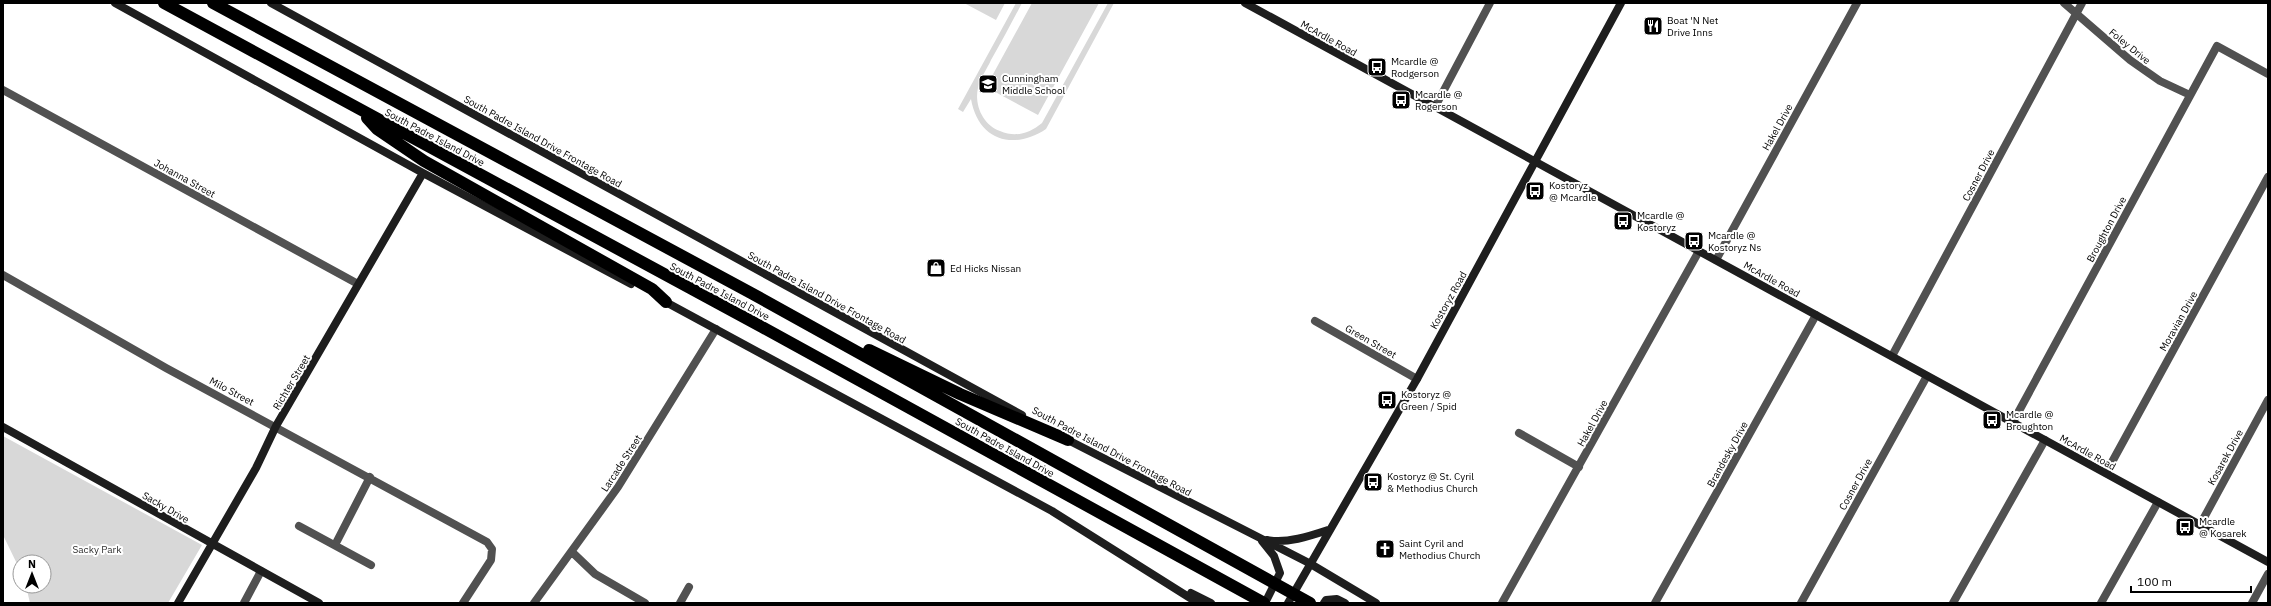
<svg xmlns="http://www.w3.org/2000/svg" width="2271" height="606" font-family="'IBM Plex Sans',sans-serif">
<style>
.green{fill:#d8d8d8}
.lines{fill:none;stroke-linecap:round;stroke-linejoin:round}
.street{stroke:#515151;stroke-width:8}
.secondary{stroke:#1e1e1e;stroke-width:8}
.highway{stroke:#000;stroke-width:12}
.labels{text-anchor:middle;stroke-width:4;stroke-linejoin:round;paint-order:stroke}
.poi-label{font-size:10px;fill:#000;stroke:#fff;text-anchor:start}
.street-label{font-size:10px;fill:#000;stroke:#fff}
.park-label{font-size:10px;fill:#2f2f2f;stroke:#fff}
</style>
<rect width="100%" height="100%" fill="#fff"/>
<path class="green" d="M964 3H1005L996 20Z
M1016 3H1022C1012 22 1002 41 991 60 987 69 980 78 978 88 974 105 983 125 1000 131 1016 138 1030 133 1042 123L1108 3H1114L1046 129C1013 151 978 140 971 99L963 112 958 109Z
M1032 3H1099L1038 115 986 87Z
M3 436 202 545 168 603H30L26 586H44V562H20V570L3 535Z"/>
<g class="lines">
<path class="street" d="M2064 3 2130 60 2160 81 2190 95
M3 90 358 284
M1435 107 1490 3
M1716 260 1857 3
M3 275 166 368 487 542 492 549 491 560 463 603
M1315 321 1417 379
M1892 356 2082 3
M2013 422 2217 46 2268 74
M1519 433 1579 467
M2106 473 2268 177
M2200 525 2268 400
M299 526 371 565
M335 545 370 477
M572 552 595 574 645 603
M244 603 261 571
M534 603 618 487 716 329
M680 603 689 587
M1502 603 1699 251
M1655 603 1816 315
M1801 603 1927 376
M1953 603 2045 440
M2101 603 2158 502
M2252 603 2268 574"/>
<path class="secondary" d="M115 3 423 173 631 284
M271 3 1022 415
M1245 3 2268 562
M662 300 1052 511 1198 603
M3 427 319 603
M1064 438 1309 563 1376 603
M1267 540C1286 544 1310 536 1328 530
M1262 541 1274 556 1280 573 1265 603
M1191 593 1211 603
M178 603 256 468 276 426 423 173
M1288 603 1417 379 1621 3
M1324 603 1326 600 1337 599 1345 603"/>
<path class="highway" d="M164 3 762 327 1264 603
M213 3 751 293 1310 603
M367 118 377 129 424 161 652 289 666 302
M869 350 960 394 1068 440"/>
</g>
<defs>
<g id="restaurant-square" transform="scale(1)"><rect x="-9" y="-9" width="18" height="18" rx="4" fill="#000" stroke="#fff"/><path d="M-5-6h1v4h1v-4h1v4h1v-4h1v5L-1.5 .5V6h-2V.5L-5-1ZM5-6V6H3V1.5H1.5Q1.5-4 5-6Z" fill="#fff"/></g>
<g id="bus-square" transform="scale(1)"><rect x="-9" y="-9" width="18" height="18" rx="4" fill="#000" stroke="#fff"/><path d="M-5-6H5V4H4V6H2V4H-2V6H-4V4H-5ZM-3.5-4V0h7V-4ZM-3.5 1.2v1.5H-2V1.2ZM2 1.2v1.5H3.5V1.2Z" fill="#fff"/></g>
<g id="school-square" transform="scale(1)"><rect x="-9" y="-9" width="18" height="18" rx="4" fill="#000" stroke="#fff"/><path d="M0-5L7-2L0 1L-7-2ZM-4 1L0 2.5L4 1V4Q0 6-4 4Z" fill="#fff"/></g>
<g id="shop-square" transform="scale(1)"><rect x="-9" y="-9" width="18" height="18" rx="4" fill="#000" stroke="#fff"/><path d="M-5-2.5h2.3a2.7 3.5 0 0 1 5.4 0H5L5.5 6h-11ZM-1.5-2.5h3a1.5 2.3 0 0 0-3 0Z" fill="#fff"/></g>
<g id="church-square" transform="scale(1)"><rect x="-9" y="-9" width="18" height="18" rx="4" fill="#000" stroke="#fff"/><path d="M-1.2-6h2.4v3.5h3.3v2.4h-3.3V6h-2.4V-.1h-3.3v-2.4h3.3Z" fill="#fff"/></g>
</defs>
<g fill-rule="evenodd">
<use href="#restaurant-square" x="1653" y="26"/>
<use href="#bus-square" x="1377" y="67"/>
<use href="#school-square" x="988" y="84"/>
<use href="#bus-square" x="1401" y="100"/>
<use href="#bus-square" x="1535" y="191"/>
<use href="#bus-square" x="1623" y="221"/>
<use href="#bus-square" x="1694" y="241"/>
<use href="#shop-square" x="936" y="268"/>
<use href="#bus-square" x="1387" y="400"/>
<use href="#bus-square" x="1992" y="420"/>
<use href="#bus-square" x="1373" y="482"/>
<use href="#bus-square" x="2185" y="527"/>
<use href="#church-square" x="1385" y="549"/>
</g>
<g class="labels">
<g class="poi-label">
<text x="1667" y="24">Boat 'N Net<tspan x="1667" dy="12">Drive Inns</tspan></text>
<text x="1391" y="65">Mcardle @<tspan x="1391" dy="12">Rodgerson</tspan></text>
<text x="1002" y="82">Cunningham<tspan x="1002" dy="12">Middle School</tspan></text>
<text x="1415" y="98">Mcardle @<tspan x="1415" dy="12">Rogerson</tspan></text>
<text x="1549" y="189">Kostoryz<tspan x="1549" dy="12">@ Mcardle</tspan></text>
<text x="1637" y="219">Mcardle @<tspan x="1637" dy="12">Kostoryz</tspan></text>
<text x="1708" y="239">Mcardle @<tspan x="1708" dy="12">Kostoryz Ns</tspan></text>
<text x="950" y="272">Ed Hicks Nissan</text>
<text x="1401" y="398">Kostoryz @<tspan x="1401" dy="12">Green / Spid</tspan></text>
<text x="2006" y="418">Mcardle @<tspan x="2006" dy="12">Broughton</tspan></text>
<text x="1387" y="480">Kostoryz @ St. Cyril<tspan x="1387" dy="12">&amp; Methodius Church</tspan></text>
<text x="2199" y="525">Mcardle<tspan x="2199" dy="12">@ Kosarek</tspan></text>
<text x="1399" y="547">Saint Cyril and<tspan x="1399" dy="12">Methodius Church</tspan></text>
</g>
<g class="street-label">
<text transform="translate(1329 38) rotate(29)" y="4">McArdle Road</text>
<text transform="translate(2130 46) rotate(39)" y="4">Foley Drive</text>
<text transform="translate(1777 127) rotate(-61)" y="4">Hakel Drive</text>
<text transform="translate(435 137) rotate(28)" y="4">South Padre Island Drive</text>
<text transform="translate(543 141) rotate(29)" y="4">South Padre Island Drive Frontage Road</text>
<text transform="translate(1978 175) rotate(-62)" y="4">Cosner Drive</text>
<text transform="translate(185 178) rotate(29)" y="4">Johanna Street</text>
<text transform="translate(2106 229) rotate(-62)" y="4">Broughton Drive</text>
<text transform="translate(1772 279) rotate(29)" y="4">McArdle Road</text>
<text transform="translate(720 291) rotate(28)" y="4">South Padre Island Drive</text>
<text transform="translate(827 297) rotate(29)" y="4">South Padre Island Drive Frontage Road</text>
<text transform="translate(1448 300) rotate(-61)" y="4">Kostoryz Road</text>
<text transform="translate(2178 321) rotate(-61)" y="4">Moravian Drive</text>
<text transform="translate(1371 341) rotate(30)" y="4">Green Street</text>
<text transform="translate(291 382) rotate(-59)" y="4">Richter Street</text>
<text transform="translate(232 391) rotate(28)" y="4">Milo Street</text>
<text transform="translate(1592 423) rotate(-61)" y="4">Hakel Drive</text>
<text transform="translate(1005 447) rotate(29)" y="4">South Padre Island Drive</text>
<text transform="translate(1112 451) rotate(28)" y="4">South Padre Island Drive Frontage Road</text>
<text transform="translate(2088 452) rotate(29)" y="4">McArdle Road</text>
<text transform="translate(1727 454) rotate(-61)" y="4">Brandesky Drive</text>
<text transform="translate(2225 457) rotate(-61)" y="4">Kosarek Drive</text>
<text transform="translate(621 463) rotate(-57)" y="4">Larcade Street</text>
<text transform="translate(1855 484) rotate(-61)" y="4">Cosner Drive</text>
<text transform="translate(166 507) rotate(30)" y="4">Sacky Drive</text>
</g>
<g class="park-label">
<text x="97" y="553">Sacky Park</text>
</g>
</g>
<rect width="2271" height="606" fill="none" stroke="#000000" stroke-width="8"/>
<g transform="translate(32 574)"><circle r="19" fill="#ffffff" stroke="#999999"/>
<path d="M0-3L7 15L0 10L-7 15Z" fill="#000000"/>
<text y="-6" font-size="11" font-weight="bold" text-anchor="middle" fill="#000000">N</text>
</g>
<path d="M2131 586v6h120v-6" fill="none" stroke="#000000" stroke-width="2"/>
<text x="2137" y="586" font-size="12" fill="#000000" stroke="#ffffff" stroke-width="3" paint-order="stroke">100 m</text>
</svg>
